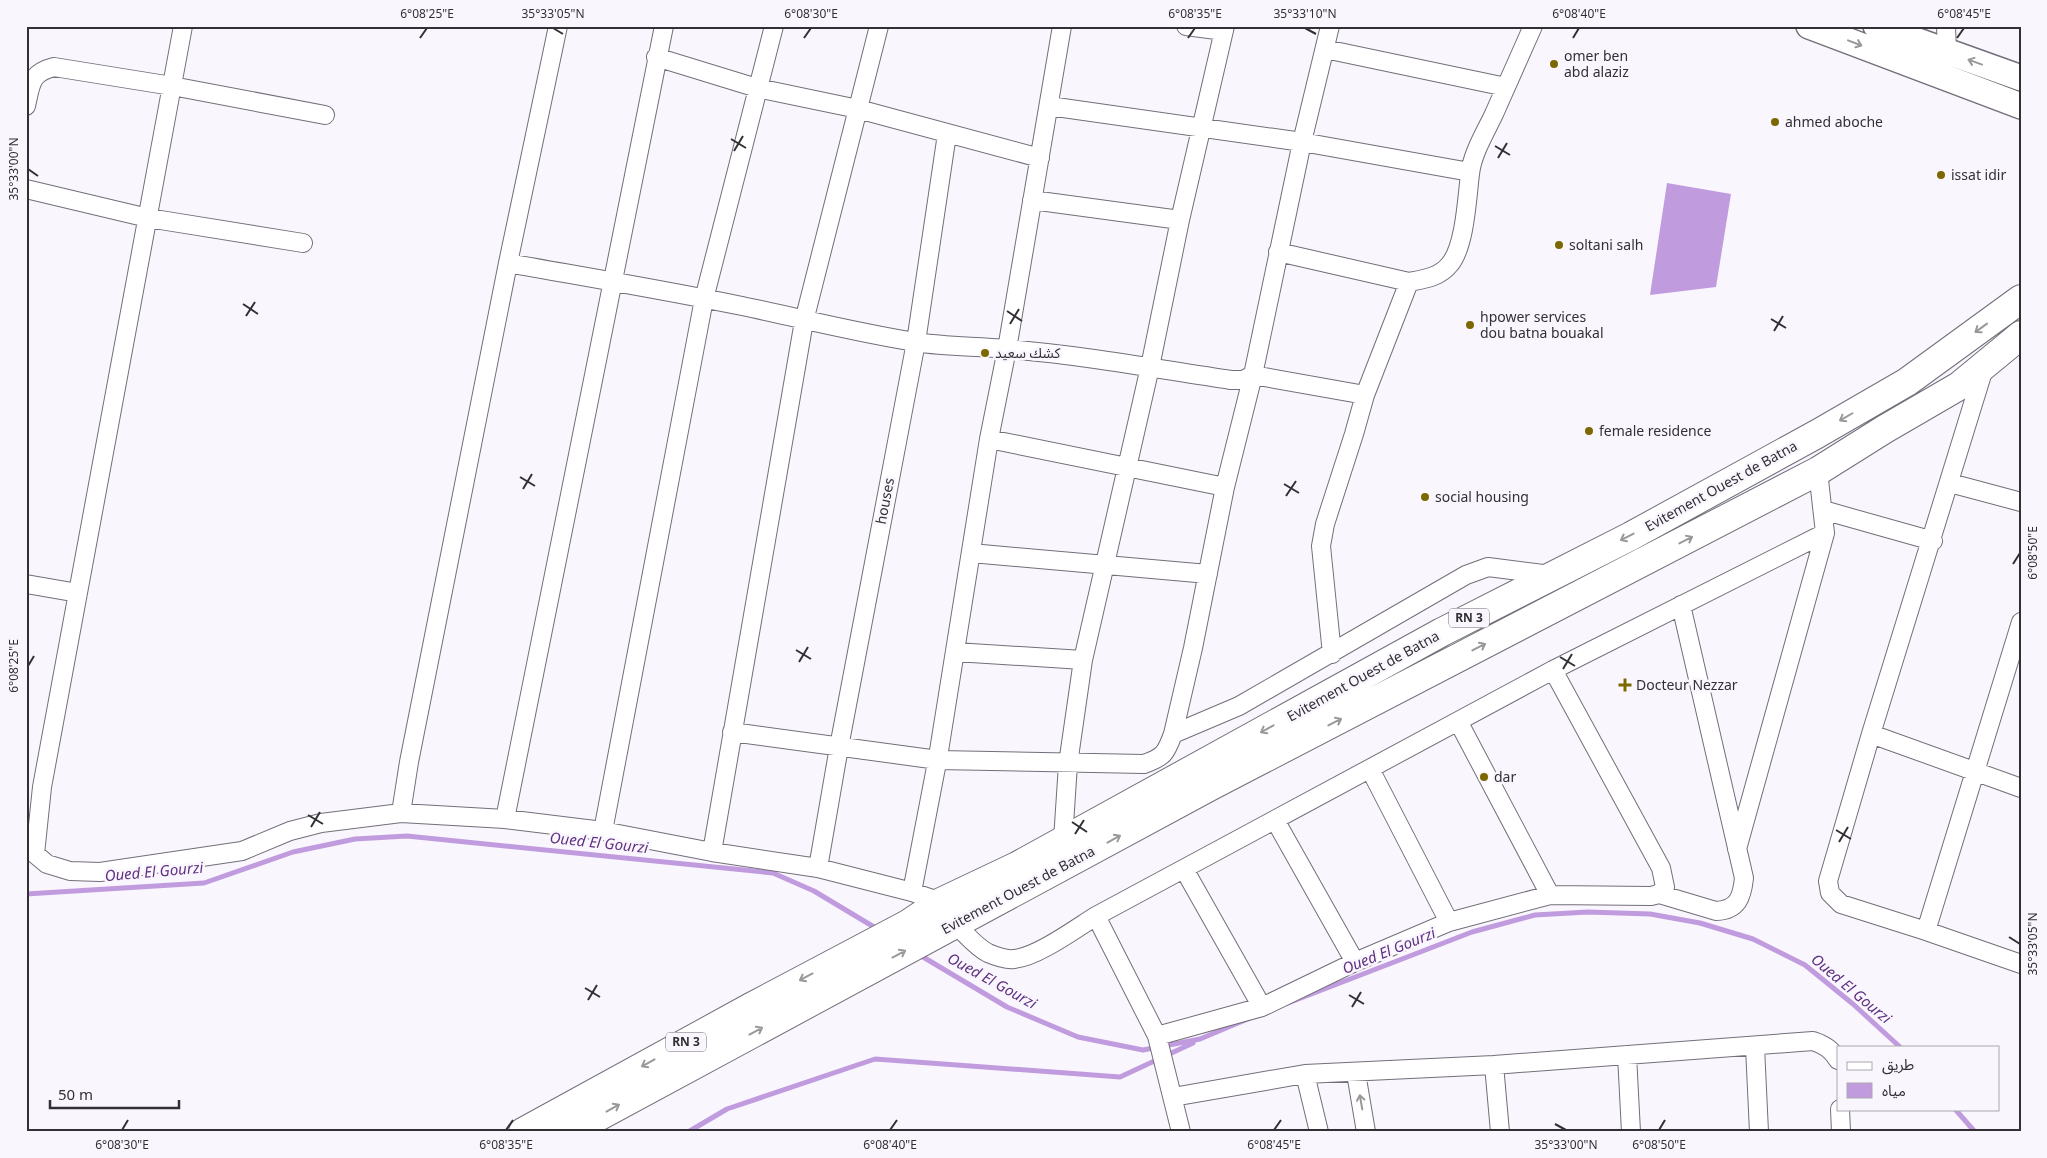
<svg xmlns="http://www.w3.org/2000/svg" width="2047" height="1158" font-family="'Noto Sans','Noto Sans Arabic',sans-serif">
<style>
.water{fill:#c09cdf}
.lines{fill:none;stroke-linecap:round;stroke-linejoin:round}
.stream{stroke:#c09cdf;stroke-width:5}
.minor-casing{stroke:#736e79;stroke-width:20}
.secondary-casing{stroke:#736e79;stroke-width:28}
.trunk-casing{stroke:#736e79;stroke-width:30}
.minor{stroke:#fff;stroke-width:18}
.secondary{stroke:#fff;stroke-width:25}
.trunk{stroke:#fff;stroke-width:28}
.oneway{stroke:#99989a}
.ticks{fill:none;stroke:#333035;stroke-width:2}
.poi-dot{fill:#7c6800;stroke:#faf6fe;stroke-width:2}
.labels{text-anchor:middle;stroke-width:5;stroke-linejoin:round;paint-order:stroke}
.shield{fill:#faf6fe;stroke:#6f6b71;stroke-width:1}
.shield-label{font-size:12px;font-weight:bold;fill:#333035}
.poi-label{font-size:14px;fill:#333035;stroke:#faf6fe;text-anchor:start}
.street-label{font-size:14px;fill:#333035;stroke:#faf6fe}
.water-label{font-size:15px;font-style:italic;fill:#5f3180;stroke:#faf6fe}
.neatline{fill:none;stroke:#333035;stroke-width:2}
.ticks-label{font-size:12px;text-anchor:middle;fill:#333035}
</style>
<rect width="100%" height="100%" fill="#faf6fe"/>
<path class="water" d="M1667 183 1731 194 1716 287 1650 295Z"/>
<g class="lines">
<path class="stream" d="M26 894 204 883 293 852 355 839 407 836 773 873 814 891 879 930
M918 954 1007 1007 1078 1037 1143 1050 1200 1039 1250 1018
M1288 1003 1472 932 1535 915 1588 912 1650 914 1700 923 1753 939 1805 965 1853 1004 1900 1047
M1955 1109 1975 1132
M688 1132 727 1109 875 1059 1120 1077 1193 1043"/>
<g class="minor-casing">
<path id="minor" d="M183 26 42 787 35 854 47 864 70 871 100 872 242 851 290 831 321 823 401 813 505 819 603 831 712 852 818 868 912 892 941 902
M1186 26 1224 31
M1946 26 1947 52
M1325 49 1506 87
M656 57 757 88 858 109 1040 158
M26 106C31 84 30 73 54 67L172 86 325 115
M1049 106 1302 142 1470 172
M26 189 148 218 303 243
M1032 200 1180 220
M1278 252 1409 282C1425 279 1440 277 1450 264 1465 246 1467 198 1470 174 1472 154 1485 133 1494 114 1507 85 1520 56 1533 26
M508 263C586 277 664 290 742 306 800 318 858 333 916 342 946 347 976 346 1007 349 1082 355 1157 369 1231 380H1243L1253 375 1365 395
M1985 365 1871 734 1828 881 1830 893 1841 904 1926 931 2021 622
M989 439 1225 487
M1950 483 2021 502
M1823 510 1933 541
M971 553 1208 574
M26 584 78 593
M955 652 1083 660
M1332 654 1321 546 1325 524 1354 434 1365 395 1409 282
M1458 721 1550 895
M732 732 938 760 1144 764C1164 757 1166 753 1173 734L1239 706 1466 575 1488 567 1551 575
M1173 734 1193 648 1225 487 1253 375 1302 142 1330 26
M1871 734 2021 788
M1370 769 1449 922
M401 813 409 762 508 263 558 26
M505 819 664 26
M1275 820 1355 962
M603 831 704 299 774 26
M1063 840 1068 764 1083 660 1150 367 1180 220 1225 26
M1737 849 1825 533 1818 471
M712 852 804 321 879 26
M818 868 839 747 916 342 947 134
M1184 869 1262 1007
M912 892 938 757 989 439 1007 349 1062 26
M1659 894 1716 911C1738 910 1742 897 1744 878L1681 605
M1096 916 1157 1036 1262 1007 1355 962 1449 922 1550 895 1651 896 1659 894 1665 887 1661 868 1553 670
M956 925C966 934 975 946 988 953 995 956 1006 960 1014 959 1037 957 1075 929 1096 916L1553 670 1825 533
M1926 931 2021 964
M1157 1036 1181 1132
M1755 1047 1759 1132
M1627 1055 1631 1132
M1494 1065 1500 1132
M1356 1073 1366 1132
M1305 1074 1319 1132
M1173 1097 1305 1074 1494 1065 1813 1041C1825 1045 1832 1050 1838 1060
M1840 1109 1841 1132"/>
</g>
<g class="secondary-casing">
<path id="secondary" d="M1809 26 2021 106
M1876 26 2021 78"/>
</g>
<g class="trunk-casing">
<path id="trunk" d="M523 1132 751 1007 908 924 941 902 1017 866 1442 632 1631 536 1817 434 1907 382 2021 299
M570 1132 1211 786 1818 471 1885 429 1959 386 2021 335"/>
</g>
<use href="#minor" class="minor"/>
<use href="#secondary" class="secondary"/>
<use href="#trunk" class="trunk"/>
</g>
<defs><path id="oneway-shaft" d="M-6 0H5M1.5-3L5.5 0L1.5 3" fill="none" stroke-width="1.6" stroke-linecap="round" stroke-linejoin="round" transform="scale(1.25)"/></defs>
<g class="oneway">
<use href="#oneway-shaft" transform="translate(1855 43) rotate(21)"/>
<use href="#oneway-shaft" transform="translate(1975 62) rotate(-160)"/>
<use href="#oneway-shaft" transform="translate(1981 328) rotate(144)"/>
<use href="#oneway-shaft" transform="translate(1846 417) rotate(150)"/>
<use href="#oneway-shaft" transform="translate(1627 537) rotate(153)"/>
<use href="#oneway-shaft" transform="translate(1686 540) rotate(-27)"/>
<use href="#oneway-shaft" transform="translate(1479 647) rotate(-27)"/>
<use href="#oneway-shaft" transform="translate(1335 722) rotate(-27)"/>
<use href="#oneway-shaft" transform="translate(1267 729) rotate(151)"/>
<use href="#oneway-shaft" transform="translate(1114 839) rotate(-29)"/>
<use href="#oneway-shaft" transform="translate(899 954) rotate(-28)"/>
<use href="#oneway-shaft" transform="translate(806 977) rotate(152)"/>
<use href="#oneway-shaft" transform="translate(756 1031) rotate(-28)"/>
<use href="#oneway-shaft" transform="translate(648 1063) rotate(151)"/>
<use href="#oneway-shaft" transform="translate(1361 1102) rotate(-100)"/>
<use href="#oneway-shaft" transform="translate(613 1108) rotate(-29)"/>
</g>
<path class="ticks" d="M553 28 563 34M1305 28 1316 34M420 38 427 28M804 38 811 28M1188 38 1195 28M1573 38 1579 28M1957 38 1964 28M731 139 746 148M1495 146 1510 155M734 151 743 136M1498 158 1507 143M28 169 38 176M243 304 258 314M1007 311 1022 321M246 316 255 302M1771 319 1786 328M1010 324 1019 309M1774 331 1783 316M520 477 535 486M1284 484 1299 493M523 489 532 474M1286 496 1296 481M2013 564 2020 553M796 650 811 659M1560 657 1575 666M799 662 808 647M28 666 34 656M1563 669 1572 654M308 815 323 824M1072 822 1087 832M311 827 320 812M1836 830 1851 839M1075 834 1084 820M1839 842 1848 827M2009 937 2020 944M585 988 600 997M1349 995 1364 1004M588 1000 597 985M1352 1007 1361 992M1555 1124 1566 1130M122 1130 128 1120M506 1130 513 1120M890 1130 897 1120M1274 1130 1281 1120M1659 1130 1665 1120"/>
<g class="poi-dot">
<circle cx="1554" cy="64" r="5"/>
<circle cx="1775" cy="122" r="5"/>
<circle cx="1941" cy="175" r="5"/>
<circle cx="1559" cy="245" r="5"/>
<circle cx="1470" cy="325" r="5"/>
<circle cx="985" cy="353" r="5"/>
<circle cx="1589" cy="431" r="5"/>
<circle cx="1425" cy="497" r="5"/>
<path d="M1622.5 677.5h5v5h5v5h-5v5h-5v-5h-5v-5h5z"/>
<circle cx="1484" cy="777" r="5"/>
</g>
<g class="labels">
<g class="shield">
<rect x="1449" y="608.5" width="40" height="19" rx="4"/>
<rect x="666" y="1032.5" width="40" height="19" rx="4"/>
</g>
<g class="shield-label">
<text x="1469" y="622">RN 3</text>
<text x="686" y="1046">RN 3</text>
</g>
<g class="poi-label">
<text x="1564" y="61">omer ben<tspan x="1564" dy="16">abd alaziz</tspan></text>
<text x="1785" y="127">ahmed aboche</text>
<text x="1951" y="180">issat idir</text>
<text x="1569" y="250">soltani salh</text>
<text x="1480" y="322">hpower services<tspan x="1480" dy="16">dou batna bouakal</tspan></text>
<text x="995" y="358">كشك سعيد</text>
<text x="1599" y="436">female residence</text>
<text x="1435" y="502">social housing</text>
<text x="1636" y="690">Docteur Nezzar</text>
<text x="1494" y="782">dar</text>
</g>
<g class="street-label">
<text transform="translate(1721 486) rotate(-29)" y="5">Evitement Ouest de Batna</text>
<text transform="translate(885 501) rotate(-79)" y="5">houses</text>
<text transform="translate(1363 676) rotate(-29)" y="5">Evitement Ouest de Batna</text>
<text transform="translate(1018 890) rotate(-28)" y="5">Evitement Ouest de Batna</text>
</g>
<g class="water-label">
<text transform="translate(599 843) rotate(6)" y="5">Oued El Gourzi</text>
<text transform="translate(154 872) rotate(-5)" y="5">Oued El Gourzi</text>
<text transform="translate(1389 951) rotate(-22)" y="5">Oued El Gourzi</text>
<text transform="translate(992 981) rotate(29)" y="5">Oued El Gourzi</text>
<text transform="translate(1851 989) rotate(40)" y="5">Oued El Gourzi</text>
</g>
</g>
<rect width="2047" height="1158" fill="none" stroke="#faf6fe" stroke-width="55"/>
<rect x="1837" y="1046" width="162" height="65" fill="#faf6fe" stroke="#aaa7ae"/>
<rect x="1847" y="1062" width="25" height="8" fill="#ffffff" stroke="#aaa7ae"/>
<text x="1882" y="1070" font-size="15" fill="#333035">طريق</text>
<rect x="1847" y="1083" width="25" height="15" fill="#c09cdf" stroke="#aaa7ae"/>
<text x="1882" y="1096" font-size="15" fill="#333035">مياه</text>
<path d="M50 1100v8h129v-8" fill="none" stroke="#333035" stroke-width="2.5"/>
<text x="58" y="1100" font-size="15" fill="#333035" stroke="#faf6fe" stroke-width="4" paint-order="stroke">50 m</text>
<rect x="28" y="28" width="1992" height="1102" class="neatline"/>
<g class="ticks-label">
<text x="427" y="18">6°08'25"E</text>
<text x="553" y="18">35°33'05"N</text>
<text x="811" y="18">6°08'30"E</text>
<text x="1195" y="18">6°08'35"E</text>
<text x="1305" y="18">35°33'10"N</text>
<text x="1579" y="18">6°08'40"E</text>
<text x="1964" y="18">6°08'45"E</text>
<text transform="translate(14 169) rotate(-90)" y="4">35°33'00"N</text>
<text transform="translate(2033 553) rotate(-90)" y="4">6°08'50"E</text>
<text transform="translate(14 666) rotate(-90)" y="4">6°08'25"E</text>
<text transform="translate(2033 944) rotate(-90)" y="4">35°33'05"N</text>
<text x="122" y="1149">6°08'30"E</text>
<text x="506" y="1149">6°08'35"E</text>
<text x="890" y="1149">6°08'40"E</text>
<text x="1274" y="1149">6°08'45"E</text>
<text x="1566" y="1149">35°33'00"N</text>
<text x="1659" y="1149">6°08'50"E</text>
</g>
</svg>
